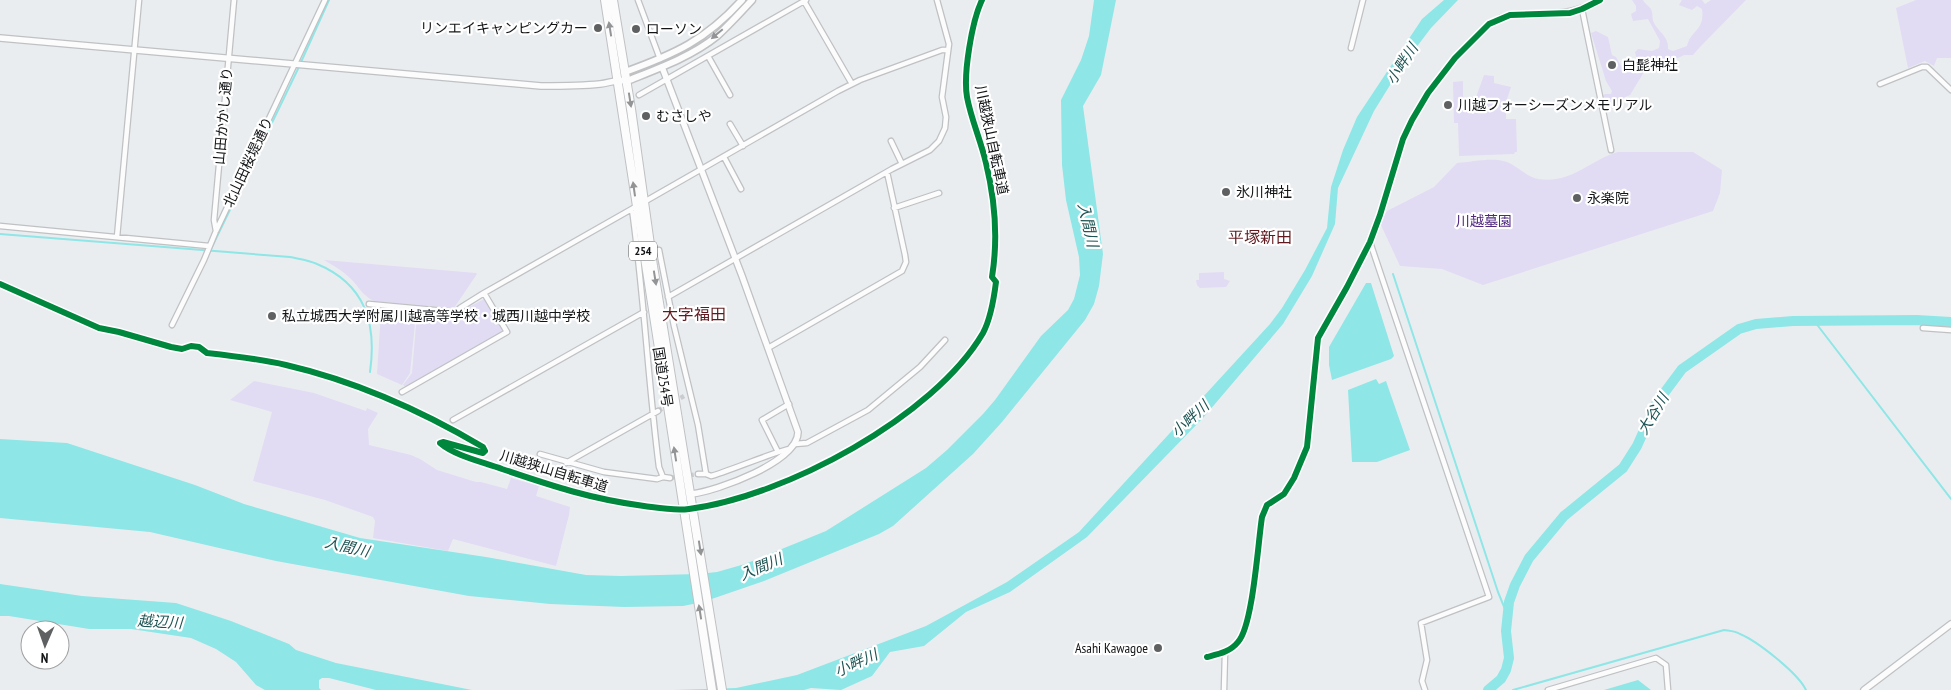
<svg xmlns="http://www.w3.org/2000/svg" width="1951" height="690" font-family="'PT Sans Narrow','Noto Sans JP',sans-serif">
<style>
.green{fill:#e2dbf4}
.water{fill:#8fe6e6}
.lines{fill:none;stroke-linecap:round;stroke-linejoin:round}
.stream{stroke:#8fe6e6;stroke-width:2}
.river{stroke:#8fe6e6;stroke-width:10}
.minor-tunnel{stroke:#cacccf;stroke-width:4.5;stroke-dasharray:4.5 2;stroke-linecap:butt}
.minor-casing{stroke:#bfc1c3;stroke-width:7}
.tertiary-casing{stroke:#bfc1c3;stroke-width:8}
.secondary-casing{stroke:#bfc1c3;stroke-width:9}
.trunk-casing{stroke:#bfc1c3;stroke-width:10}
.minor{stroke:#fcfcfd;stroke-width:4.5}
.tertiary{stroke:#fcfcfd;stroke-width:5.5}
.secondary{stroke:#fcfcfd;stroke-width:6}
.trunk{stroke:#fcfcfd;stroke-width:8}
.cycleway-casing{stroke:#fff;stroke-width:9}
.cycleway{stroke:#00873e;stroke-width:6}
.oneway{fill:#939495}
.poi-dot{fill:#5e6062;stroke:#fff;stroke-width:2}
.labels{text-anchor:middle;stroke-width:4.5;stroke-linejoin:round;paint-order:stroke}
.shield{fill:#fff;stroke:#595a5c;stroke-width:1}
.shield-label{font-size:12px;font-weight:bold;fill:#121416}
.poi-label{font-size:14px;fill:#121416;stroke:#fff;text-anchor:start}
.street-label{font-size:14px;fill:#121416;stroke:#fff}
.park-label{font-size:14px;fill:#50287f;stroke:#fff}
.water-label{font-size:15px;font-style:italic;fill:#1e5353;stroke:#fff}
.quarter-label{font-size:16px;fill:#601a1f;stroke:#fff}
</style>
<rect width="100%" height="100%" fill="#eaedf0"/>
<path class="green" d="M1632 0H1643C1645 4 1649 6 1651 9 1653 13 1652 17 1653 21 1658 32 1669 36 1668 49L1673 51 1687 46C1691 29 1705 31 1702 9L1697 6 1692 10 1679 5 1682 0H1702L1705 4 1711 0H1746L1700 47 1693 55H1684L1656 69 1647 67 1630 95 1618 100 1617 103C1611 107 1607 109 1599 106L1598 100 1605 94H1611L1612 91 1606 81 1591 33 1596 31 1608 37 1612 55 1616 57 1621 66H1627L1635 73 1640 68C1639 62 1636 58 1635 52L1638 49 1652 51 1659 48 1660 41 1648 19 1633 21 1631 14 1636 11V6Z
M1916 0H1951V58H1937L1934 66 1925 61 1908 68 1896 8Z
M1484 75 1494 76V83L1511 87 1506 102V119H1516L1517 152H1515L1514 154 1459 156 1458 123H1454L1453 82 1463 81V98L1475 100Z
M1618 152H1693L1722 170 1720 193 1713 211 1483 285 1442 269 1400 266 1380 223 1387 211 1434 187 1457 163C1472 162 1493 157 1507 162 1517 166 1527 177 1538 179 1573 184 1589 160 1618 152Z
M324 260 476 273 477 274 454 308 374 301C363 296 359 287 351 279 343 271 334 266 324 260Z
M1224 272V279L1230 281 1226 287 1200 288 1197 285 1196 280H1199V273Z
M484 299 486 300 503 332 406 387 403 385 412 373 417 313 457 316 460 312Z
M381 311 416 314 410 373 402 385 377 374Z
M254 381 314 393 366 411 367 408 378 413 368 429 369 445 411 455 420 459 437 470 476 482H481L507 489 511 478 539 486 536 496 570 507 569 515 556 566 453 539 448 551 373 538 375 521 373 517 325 500 253 481 272 412 230 400Z"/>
<path class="water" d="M1094 0H1116L1101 75 1083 106 1103 254 1099 286 1094 304 1085 320 1002 422 973 454 893 526 879 534 764 581 703 602 683 606 624 607 550 604 469 596 276 561 150 532 0 518V439L67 443 195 485 244 504 360 538 486 557 586 575 621 576 698 574 717 572 745 564 826 531 926 468 947 450 983 414 995 400 1041 336 1068 310 1074 299 1080 275 1079 257 1066 200 1062 165 1061 100 1081 60 1089 36Z
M1444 0H1458L1431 28 1400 69 1374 111 1338 188 1335 224 1312 276 1283 324 1203 418 1087 537 1010 592 966 612 924 646 890 652 872 676 841 690 811 688 804 690H674L736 688 797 675 926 626 1007 582 1079 532 1270 324 1282 308 1305 270 1327 228 1331 187 1343 150 1357 117 1422 19Z
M1366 283H1371L1394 356 1391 359 1332 380 1329 365V347Z
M1376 379 1379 384 1386 381 1410 450 1377 462H1352L1348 390Z
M0 584 82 596 176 603 231 621 289 644 296 650 336 663 472 690H376L329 678H322L319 680V688L321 690H265L256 685 236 662 216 649 191 638 131 629H89L9 616H0Z
M1638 680 1651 690H1604Z"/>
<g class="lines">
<path class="stream" d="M0 234 290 257C299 259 309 260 317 264 365 284 377 323 370 372
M210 251 297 71 329 0
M1393 274 1498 592 1507 614
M1815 322 1951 499
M1513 690 1724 630C1730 631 1735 631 1740 634 1757 641 1798 673 1806 690"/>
<path class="river" d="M1488 690 1501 679 1506 670 1509 658 1506 631 1509 602 1515 585 1529 558 1564 516 1623 468 1637 446 1656 404 1682 369 1739 329 1756 324 1793 321 1917 320 1951 322"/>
<path class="minor-tunnel" d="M658 411 684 396
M670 478 698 474"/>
<g class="minor-casing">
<path id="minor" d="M638 0 660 59
M804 1 852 84
M1582 9 1611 150
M1351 48 1363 0
M708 56 730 95
M1880 84 1922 67H1927L1951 90
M639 95 806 0
M730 124 743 146
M891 141 902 164
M724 157 741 189
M644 202 838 91 860 80 942 50H948
M894 208 939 193
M632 209C644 295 648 381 659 467L663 477 670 478
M0 226 209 246
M216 231 214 220 234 0
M117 237 139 0
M1370 242 1489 597 1421 623 1427 660 1422 681 1425 690
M652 251 659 250 674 326 698 425 706 474
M668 297 892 169 930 150 939 141 945 128 946 117 942 97 949 44 937 0
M369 304 456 312 460 308 484 293 637 206
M172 325 204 260 216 231 325 0
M1923 328 1951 330
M768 348 902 271 906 262 905 255 887 172
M402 392 507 332 484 293
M453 420 644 312
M795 444 807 443 868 410 920 367 945 340
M778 452 762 420 789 404
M540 454 604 472 657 479 663 477
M566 463 658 411
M698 474H706L711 476C724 473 784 448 790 449
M1207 657C1219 654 1230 652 1238 642 1253 626 1258 542 1262 517L1267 505 1284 494 1294 478 1307 447 1318 338 1347 287 1370 242 1380 215 1403 139 1412 120 1428 93 1455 58 1489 24 1501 18
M1224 690 1225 653
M1548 690 1656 658 1666 665 1668 690"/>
</g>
<g class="tertiary-casing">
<path id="tertiary" d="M1501 18 1510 15C1542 14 1572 17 1600 0
M0 38 541 86C561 86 581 86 600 84 610 83 616 79 627 81
M662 67 742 276 798 432C798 462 717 491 691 494
M1864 690 1951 624"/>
</g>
<g class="secondary-casing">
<path id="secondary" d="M625 72C675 54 706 40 742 0
M627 81C657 69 691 57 717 36 729 25 741 12 752 0"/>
</g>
<g class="trunk-casing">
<path id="trunk" d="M605 0 712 690
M613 0 631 109 653 266 722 690"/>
</g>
<use href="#minor" class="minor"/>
<use href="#tertiary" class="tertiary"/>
<use href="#secondary" class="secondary"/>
<use href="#trunk" class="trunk"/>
<g class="cycleway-casing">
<path id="cycleway" d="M0 284 99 328 119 332 171 347 182 349 191 346 199 347 207 353C234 356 260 359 286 365 355 381 422 411 483 447L485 451
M485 451 483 453 443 442 440 443C455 456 483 462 502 469 552 486 591 499 644 506 659 508 674 511 689 509 784 497 934 417 983 333 991 318 994 298 996 282L992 277C998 240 995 200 986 163 981 141 971 119 967 97 963 74 972 21 982 0
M1207 657C1219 654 1230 652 1238 642 1253 626 1258 542 1262 517L1267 505 1284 494 1294 478 1307 447 1318 338 1347 287 1370 242 1380 215 1403 139 1412 120 1428 93 1455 58 1489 24 1510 15 1570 13 1582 9 1600 0"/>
</g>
<use href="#cycleway" class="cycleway"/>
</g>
<defs><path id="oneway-solid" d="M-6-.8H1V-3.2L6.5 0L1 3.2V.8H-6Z" transform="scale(1.25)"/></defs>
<g class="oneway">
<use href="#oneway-solid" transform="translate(610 29) rotate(-99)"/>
<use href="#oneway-solid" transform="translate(717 34) rotate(140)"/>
<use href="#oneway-solid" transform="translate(630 100) rotate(81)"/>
<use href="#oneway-solid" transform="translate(634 189) rotate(-98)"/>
<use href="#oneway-solid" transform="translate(655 278) rotate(81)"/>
<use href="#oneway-solid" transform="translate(675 454) rotate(-99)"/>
<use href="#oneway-solid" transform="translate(700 548) rotate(81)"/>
<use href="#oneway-solid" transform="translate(700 612) rotate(-99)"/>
</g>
<g class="poi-dot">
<circle cx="598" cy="28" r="5"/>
<circle cx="636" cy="29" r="5"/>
<circle cx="1612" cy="65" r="5"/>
<circle cx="1448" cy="105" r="5"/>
<circle cx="646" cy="116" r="5"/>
<circle cx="1226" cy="192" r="5"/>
<circle cx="1577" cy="198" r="5"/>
<circle cx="272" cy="316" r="5"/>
<circle cx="1158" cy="648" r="5"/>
</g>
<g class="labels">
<rect class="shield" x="629" y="241.5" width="28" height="19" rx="4"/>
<g class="shield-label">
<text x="643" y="255">254</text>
</g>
<g class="poi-label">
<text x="588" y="33" text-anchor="end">リンエイキャンピングカー</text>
<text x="646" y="34">ローソン</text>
<text x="1622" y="70">白髭神社</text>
<text x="1458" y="110">川越フォーシーズンメモリアル</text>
<text x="656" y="121">むさしや</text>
<text x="1236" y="197">氷川神社</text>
<text x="1587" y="203">永楽院</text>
<text x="282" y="321">私立城西大学附属川越高等学校・城西川越中学校</text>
<text x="1148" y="653" text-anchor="end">Asahi Kawagoe</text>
</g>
<g class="street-label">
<text transform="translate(223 116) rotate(-85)" y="5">山田かかし通り</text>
<text transform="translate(992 140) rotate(78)" y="5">川越狭山自転車道</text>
<text transform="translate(248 162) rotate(-65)" y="5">北山田桜堤通り</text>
<text transform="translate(663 377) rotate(81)" y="5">国道254号</text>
<text transform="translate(554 471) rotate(17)" y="5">川越狭山自転車道</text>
</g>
<g class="park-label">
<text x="1484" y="226">川越墓園</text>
</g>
<g class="water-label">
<text transform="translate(1402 64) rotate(-57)" y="5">小畔川</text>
<text transform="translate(1088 225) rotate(77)" y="5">入間川</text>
<text transform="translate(1653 414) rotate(-59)" y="5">大谷川</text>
<text transform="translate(1190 419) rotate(-43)" y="5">小畔川</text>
<text transform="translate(347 547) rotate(13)" y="5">入間川</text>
<text transform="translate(761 567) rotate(-23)" y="5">入間川</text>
<text transform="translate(160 622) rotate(3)" y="5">越辺川</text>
<text transform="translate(856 663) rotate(-24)" y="5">小畔川</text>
</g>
<g class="quarter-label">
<text x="1260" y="243">平塚新田</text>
<text x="694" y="320">大字福田</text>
</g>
</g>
<g transform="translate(45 645) rotate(182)"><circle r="24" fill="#ffffff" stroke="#a0a1a2"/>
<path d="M0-4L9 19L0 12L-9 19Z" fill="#5e6062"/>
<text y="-8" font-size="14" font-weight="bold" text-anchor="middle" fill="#121416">N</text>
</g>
</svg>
